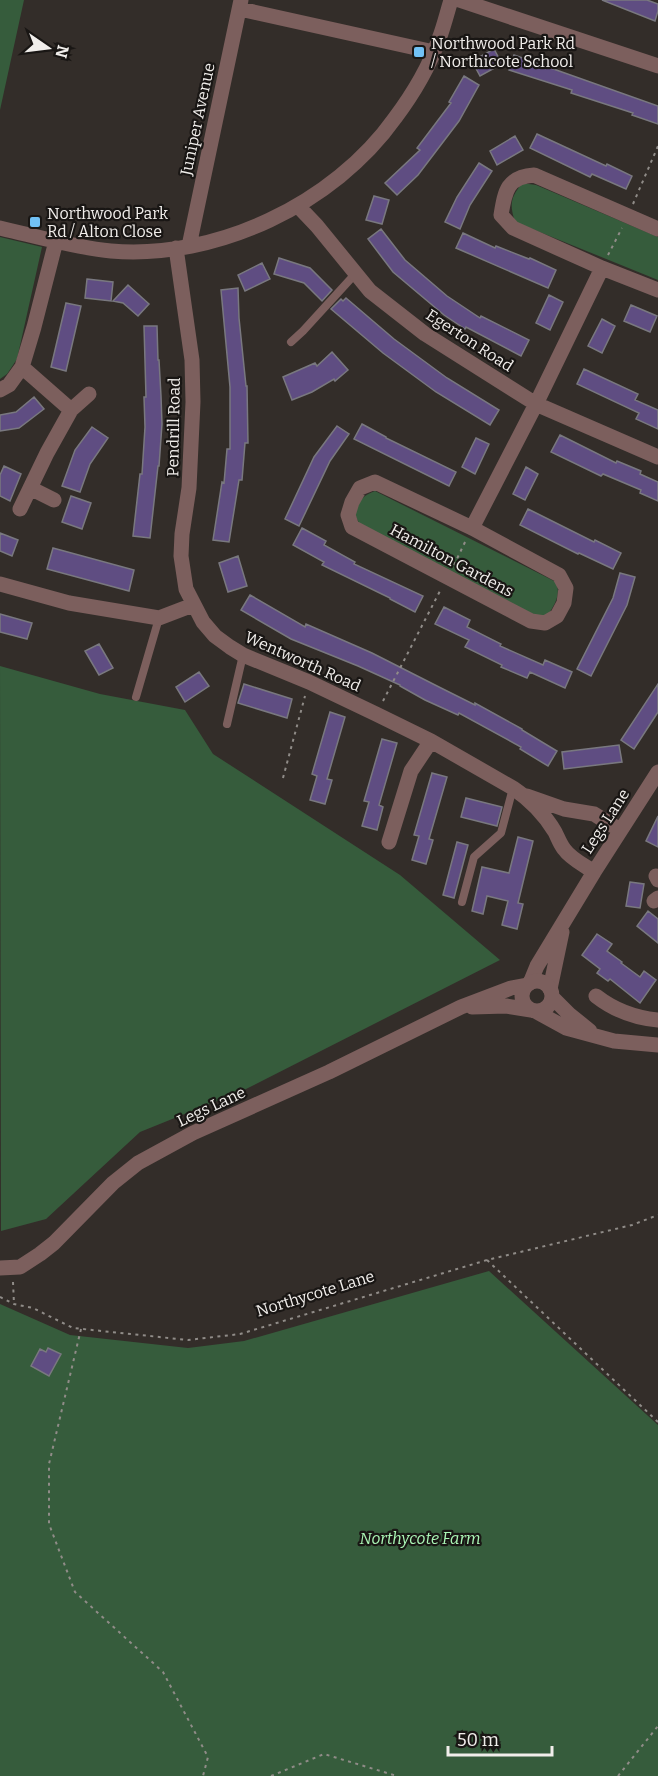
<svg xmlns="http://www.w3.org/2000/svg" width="658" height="1776" font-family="Bitter,serif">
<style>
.green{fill:#365c3c}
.building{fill:#5f4d82;stroke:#79787f;stroke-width:1.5}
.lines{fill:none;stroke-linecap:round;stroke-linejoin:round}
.path{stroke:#908c88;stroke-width:2;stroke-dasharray:3 4.5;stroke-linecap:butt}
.service{stroke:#7c5f5d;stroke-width:8}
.minor{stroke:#7c5f5d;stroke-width:15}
.tertiary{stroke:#7c5f5d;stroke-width:15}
.poi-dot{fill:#71c1f5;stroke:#191614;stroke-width:2}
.labels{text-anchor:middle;stroke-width:4.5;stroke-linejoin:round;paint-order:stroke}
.poi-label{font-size:16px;fill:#f1eeeb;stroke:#191614;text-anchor:start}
.street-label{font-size:16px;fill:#f1eeeb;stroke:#191614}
.park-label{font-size:16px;font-style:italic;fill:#abf7b6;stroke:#191614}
</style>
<rect width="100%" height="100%" fill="#332d29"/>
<path class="green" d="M0 0H24L0 110Z
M522 183 536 185 658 237V280L515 222C509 203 511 198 522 183Z
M0 237 42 247 17 359 7 374 0 379Z
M375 491 556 582C561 595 555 604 548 615L538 617 360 525 355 515C359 502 361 496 375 491Z
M0 666 100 694 185 710 213 754 400 875 500 960 244 1090 140 1132 46 1219 1 1231Z
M489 1271 658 1425V1776H0V1304L70 1335 188 1348 244 1341Z"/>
<path class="building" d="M602 0H647L658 4V11L655 21Z
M494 49 502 64 480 76 472 61Z
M514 55 658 106V124L632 115 633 113 571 93 572 90 509 70Z
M464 76 479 85 459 121 418 175 397 195 385 183 420 150 417 148 451 103 449 102Z
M537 134 606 166 607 164 632 176 626 189 592 174 590 177 530 148Z
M515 136 523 150 497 165 490 151Z
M479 163 492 171 470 205 460 229 445 222 457 197Z
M374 196 389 200 382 224 366 220Z
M381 229 405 260 447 296 480 318 481 316 529 340 521 356 466 327 465 329 444 315 393 272 368 239Z
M463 233 495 248 496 246 529 259 530 258 556 270 548 288 456 248Z
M279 258 310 268 332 290 322 301 304 283 274 274Z
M262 263 270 279 245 291 238 275Z
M87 279 113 282 111 301 85 298Z
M128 285 149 304 138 316 123 303 113 301Z
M238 288 239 318 246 386H247L248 443H245L242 480H239L229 542 213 540 222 482 224 483 227 449H230V387L221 290Z
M549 295 563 302 550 330 536 323Z
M346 298 394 339 447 378 499 410 490 425 436 392 383 353 331 309 341 299 343 301Z
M66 303 81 306 66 371 51 367Z
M631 305 657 316 650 332 624 321Z
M602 319 615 326 602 353 588 346Z
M144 326H157L158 360H159L161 396 162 424 159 466H158L150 538 133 536 140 474H142L145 427 144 397H146Z
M332 352 348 370 335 381 334 379 312 392 292 400 283 377 315 363 317 366Z
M584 369 638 394 635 400 658 410V429L636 419 639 413 577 384Z
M34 397 44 409 19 428 0 431V415L16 412Z
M362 424 386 437V438L456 472 449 486 354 439Z
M337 426 349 434 330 461 299 526 285 519 314 457Z
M92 427 108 438 90 464 80 492 62 486 75 450Z
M560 435 616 463 617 461 641 471 640 474 658 482V501L640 493 641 490 603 474 601 476 551 452Z
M476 438 489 444 475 474 462 467Z
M4 466 21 474 10 501 0 496V475Z
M526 467 538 474 525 500 513 494Z
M71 496 91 503 82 529 62 522Z
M528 509 594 542 595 540 621 553 613 569 579 553 578 554 520 525Z
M302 528 326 541 324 545 355 562 354 564 423 596 415 612 390 599V598L322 565 324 562 293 545Z
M0 533 18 540 12 556 0 551Z
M53 548 134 570 129 591 47 569Z
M238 556 247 586 228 592 219 563Z
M620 573 635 577 627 605 591 676 577 669 613 598Z
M250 595 305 627 306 624 372 653 441 688 475 705V703L522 729V730L557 751 548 766 520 749 521 747 459 713 458 715 425 700 400 686V685L358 666 291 639 241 610Z
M444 607 470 620 467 627 501 644 500 646 543 665 545 660 572 672 565 688 530 672 527 678 501 667 502 665 465 647 469 640 435 624Z
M0 614 32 623 27 639 0 632Z
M99 644 113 668 99 675 85 651Z
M199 672 209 686 185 702 176 687Z
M244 684 292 699 287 718 238 703Z
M658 684V712L634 749 621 740Z
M330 712 345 717 327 779 332 780 325 804 310 800 317 776 312 774Z
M382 739 397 743 379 805 383 807 377 830 362 826 369 802 364 801Z
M619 745 622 762 564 769 562 752Z
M432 773 447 777 429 839 433 840 426 864 412 860 419 836 414 835Z
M466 798 502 807 497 826 461 817Z
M658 816V847L646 841Z
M518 837 533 841 518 903 523 904 517 929 502 925 508 901 487 896 483 914 472 911 482 867 509 873Z
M457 842 468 845 454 898 443 895Z
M630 882 644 884 640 908 626 906Z
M648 911 658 919V943L637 926Z
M597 934 612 944 607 951 622 962 621 963 640 977 644 971 656 980 640 1003 610 979 608 981 597 973 600 969 582 955Z
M48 1348 61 1354 49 1376 31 1366 40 1349 46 1352Z"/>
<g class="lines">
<path class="path" d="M633 204 658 146
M608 255 622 228
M454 565 466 540
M383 701 441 589
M283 778 305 696
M487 1260 658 1422
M13 1282 14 1304
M0 1297 14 1304 33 1308 73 1328 188 1340 240 1334 487 1260 632 1225 658 1215
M81 1329 49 1464V1524L75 1592 163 1672 208 1757 203 1776
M271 1776 324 1754 397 1776
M618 1776 658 1726"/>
<path class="service" d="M291 342 303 331 356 273
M136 697 159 618
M227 724 243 655
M462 902 474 857 501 833 513 788"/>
<path class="minor" d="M459 0 658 66
M240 9 434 52
M298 206 317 226 370 291 425 334 536 404 658 457
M0 228C35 236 76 248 111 251 216 260 334 204 395 118 413 94 429 67 439 39 444 26 447 13 451 0
M658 229 534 175C507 177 505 191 501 215L513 228 602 268 658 290
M189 246 241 0
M176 248 192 360 193 402 189 488 182 534 181 556 186 589 203 622 215 636 230 647 243 655 309 682 376 714 431 741 513 788C529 799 545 815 555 832 558 838 560 844 564 849 571 859 584 865 594 872
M22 367 71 410
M0 390 9 385 22 367 34 327 56 241
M375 482 472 528 559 575 566 588 564 603 557 616 545 623 531 621 352 527 348 515 352 502 360 488Z
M30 488 54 500
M20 509 47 453 71 410 89 394
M472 528 536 404 602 268
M0 584 69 603 159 618 193 605
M527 796 564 809 594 814 620 830
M389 842 411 771 431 741
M656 876 658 880
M654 901 658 898
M530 983 537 966 594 872 658 772
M550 989 562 932
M596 996C614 1010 635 1018 658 1020"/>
<path class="tertiary" d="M522 996a15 15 0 1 1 30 0a15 15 0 1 1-30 0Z
M552 997 569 1014 590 1031
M472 1007 506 1006 531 1010
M535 1011 566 1028 614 1041 658 1045
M0 1268 20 1267 40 1254 54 1243 113 1183 138 1163 193 1133 329 1072 461 1007 511 988 527 985"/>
</g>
<g class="poi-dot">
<rect x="413" y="46" width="12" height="12" rx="3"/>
<rect x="29" y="216" width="12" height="12" rx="3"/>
</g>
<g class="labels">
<g class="poi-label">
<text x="431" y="49">Northwood Park Rd<tspan x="431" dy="18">/ Northicote School</tspan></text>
<text x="47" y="219">Northwood Park<tspan x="47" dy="18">Rd / Alton Close</tspan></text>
</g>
<g class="street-label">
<text transform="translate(197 119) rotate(-78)" y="6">Juniper Avenue</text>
<text transform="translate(470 340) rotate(33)" y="6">Egerton Road</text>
<text transform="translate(173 427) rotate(-89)" y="6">Pendrill Road</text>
<text transform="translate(452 560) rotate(28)" y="6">Hamilton Gardens</text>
<text transform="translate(303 661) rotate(24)" y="6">Wentworth Road</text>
<text transform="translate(605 821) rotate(-57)" y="6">Legs Lane</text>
<text transform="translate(211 1106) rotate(-25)" y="6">Legs Lane</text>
<text transform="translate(315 1293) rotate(-17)" y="6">Northycote Lane</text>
</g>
<g class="park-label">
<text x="420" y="1544">Northycote Farm</text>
</g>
</g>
<g transform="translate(48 48) rotate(104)" stroke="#191614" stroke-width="4.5" paint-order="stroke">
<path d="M0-4.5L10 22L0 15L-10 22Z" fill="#f1eeeb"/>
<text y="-9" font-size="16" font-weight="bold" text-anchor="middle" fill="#f1eeeb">N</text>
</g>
<path d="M448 1746v9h104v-9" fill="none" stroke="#f1eeeb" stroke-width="3"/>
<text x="457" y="1746" font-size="18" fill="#f1eeeb" stroke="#191614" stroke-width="4.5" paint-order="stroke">50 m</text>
</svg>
